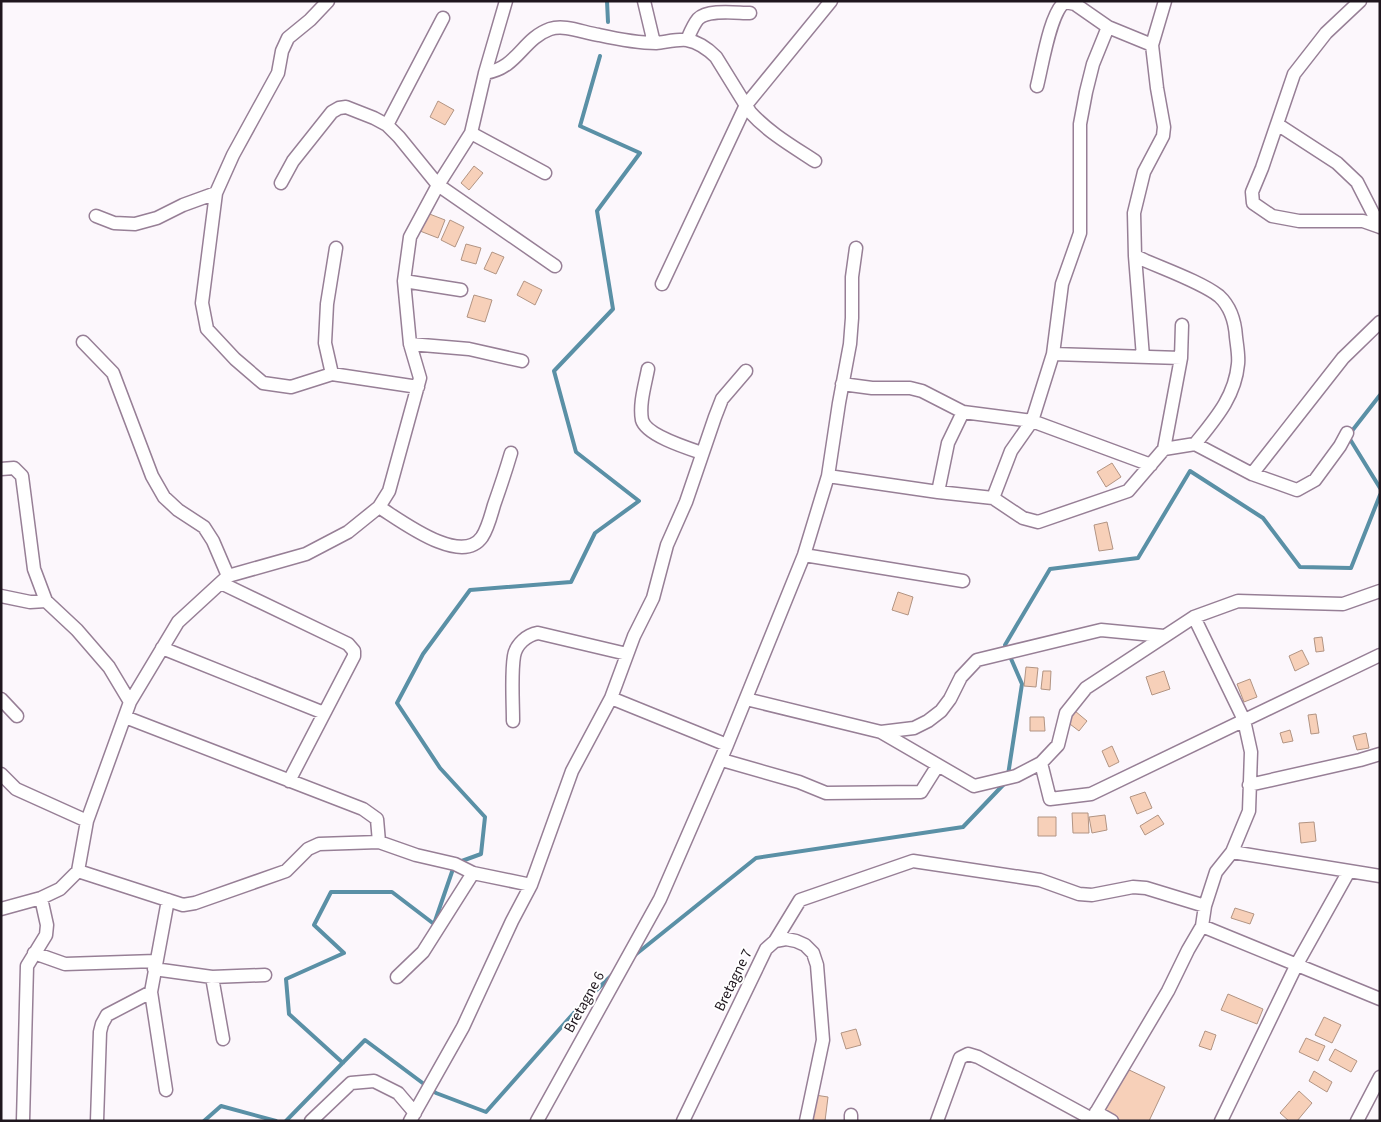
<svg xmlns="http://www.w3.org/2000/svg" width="1381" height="1122" font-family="'Source Sans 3',sans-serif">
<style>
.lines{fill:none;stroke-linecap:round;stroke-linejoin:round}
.stream{stroke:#5a90a6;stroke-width:4}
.building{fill:#f7d0b9;stroke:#b29483}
.street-casing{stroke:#977f96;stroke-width:15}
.street{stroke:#fff;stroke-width:12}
.labels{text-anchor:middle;stroke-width:4;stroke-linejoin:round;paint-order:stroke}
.street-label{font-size:15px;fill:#1f161e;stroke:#fff}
</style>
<rect width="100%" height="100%" fill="#fcf7fc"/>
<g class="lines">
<path class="stream" d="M607 1 608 22
M1380 395 1348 436 1380 488
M1008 775 1022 684 1005 645 1050 569 1138 558 1190 471 1263 518 1300 567 1351 568 1380 495
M459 862 481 854 485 817 440 768 397 703 423 654 470 590 571 582 595 533 639 501 576 452 554 371 613 309 597 211 640 153 580 126 600 56
M635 955 756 858 963 827 1005 783
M343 1063 289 1014 286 979 344 953 314 925 331 892H392L434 924 454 866
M204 1121 221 1106 276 1121
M286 1121 365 1040 436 1093 486 1112 580 1006 612 975"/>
</g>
<path class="building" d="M438 101 454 110 445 125 430 117Z
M474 166 483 173 469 190 461 183Z
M427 213 445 220 438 238 420 231Z
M450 220 464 227 455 247 441 240Z
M466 244 481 248 476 264 461 260Z
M492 252 504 257 496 274 484 269Z
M524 281 542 290 535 305 517 295Z
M474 295 492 300 485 322 467 317Z
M1112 463 1121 477 1106 487 1097 472Z
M1107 522 1113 549 1099 551 1094 525Z
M898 592 913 597 908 615 892 610Z
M1322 637 1324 651 1316 652 1314 638Z
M1302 650 1309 664 1295 671 1289 656Z
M1026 667 1038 668 1036 687 1024 686Z
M1043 671H1051L1050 690 1041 689Z
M1164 671 1170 689 1152 695 1146 677Z
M1250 679 1257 697 1244 702 1237 684Z
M1075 711 1087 721 1079 731 1066 721Z
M1316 714 1319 733 1311 734 1308 715Z
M1030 717H1044L1045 731H1030Z
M1290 730 1293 741 1283 743 1280 733Z
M1366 733 1369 748 1357 750 1353 736Z
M1112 746 1119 762 1109 767 1102 751Z
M1145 792 1152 808 1137 814 1130 797Z
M1072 813H1088L1089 833H1073Z
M1105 815 1107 830 1092 833 1089 817Z
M1158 815 1164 824 1145 835 1140 826Z
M1038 817H1056V836H1038Z
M1314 822 1316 841 1301 843 1299 823Z
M1235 908 1254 914 1250 924 1231 918Z
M1228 994 1263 1009 1257 1024 1221 1010Z
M1324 1017 1341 1025 1332 1043 1315 1035Z
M856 1029 861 1045 846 1049 841 1033Z
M1205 1031 1216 1035 1211 1050 1199 1046Z
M1306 1038 1325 1046 1318 1061 1299 1052Z
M1335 1049 1357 1061 1351 1072 1329 1060Z
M1125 1068 1165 1087 1149 1121H1121L1104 1113Z
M1314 1071 1332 1082 1327 1092 1309 1081Z
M1299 1091 1312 1103 1297 1121H1289L1280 1113Z
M815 1095 828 1097 825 1121 811 1120Z"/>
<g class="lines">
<g class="street-casing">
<path id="street" d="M328 1 310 20 288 38 282 51 278 73 233 155 216 193 202 303 207 329 235 359 263 383 291 387 332 374 418 387
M644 1 654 43
M1360 1 1326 33 1294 74 1262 168 1252 192 1253 203 1272 216 1299 221H1363L1380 227
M687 40C690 33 693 25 698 19 708 9 736 13 750 13
M485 73C518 68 522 39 550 29 565 24 584 33 599 35 617 39 638 43 656 43 666 42 677 39 687 40 698 42 708 49 716 57L750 112C768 132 792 146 815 161
M1037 86C1042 67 1050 12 1065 2L1075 4 1108 27 1152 45
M1277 124 1337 163 1357 182 1380 227
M387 125 443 18
M471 133 545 173
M281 183 293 161 332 112 339 108 346 107 374 118 387 125 399 137 438 185 555 266
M96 216 114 223 135 224 157 218 183 205 216 193
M1135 256C1158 267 1200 281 1219 296 1231 307 1235 321 1236 337 1237 346 1239 356 1238 364 1235 397 1215 419 1195 444
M404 281 461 290
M662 284 746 105 831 1
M83 342 113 373 152 476 164 497 178 510 204 527 213 541 228 576
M410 344 469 349 522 361
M1053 354 1181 358
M1143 357 1135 256 1134 213 1144 172 1163 136 1164 127 1157 88 1152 45 1165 1
M648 369C645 385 639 404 642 420 646 435 687 448 702 453
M332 374 325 343 327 304 336 248
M842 384 872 388H910L922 391 963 412 1032 421 1151 465
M1164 449 1195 444 1252 474 1297 490 1315 480 1340 446 1347 433
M1 469 14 468 22 476 34 569 46 601 77 630 109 667 130 702
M1252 474 1343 358 1380 322
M828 476 839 403 850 344 852 318V277L856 248
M938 492 948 443 963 412
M993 498 1023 518 1038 522 1128 491 1164 449 1181 358 1182 325
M379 507C400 520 461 567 482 537 488 528 491 515 494 505 500 488 506 470 511 453
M804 555 963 581
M221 583 348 644 354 651V656L289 781
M1 596 30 602 46 601
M162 648 324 713
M611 698 727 745 804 555 828 476 938 492 993 498 1011 451 1032 421 1053 354 1062 284 1080 233V124L1086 92 1093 64 1108 27
M1 699 17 716
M746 699 881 732 974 786 1016 776 1041 763 1058 745 1066 713 1086 688 1194 617 1238 601 1343 604 1380 591
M125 717 363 809 377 819 379 842
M513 721C513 702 511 674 514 656 516 644 527 635 538 633L627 654
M881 732 914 728 928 721 941 711 950 699 961 677 977 660 1101 630 1164 636
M722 760 799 782 826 793 921 792 938 765
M1041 763 1050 799 1091 794 1380 655
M1 774 16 789 87 821
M1249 785 1360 760 1380 754
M1232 852 1380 876
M78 871 183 905 195 903 286 871 308 849 319 844 379 842 416 855 455 864 473 873 531 885
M1 909 41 898 60 889 78 871 87 821 130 702 178 622 228 576 306 554 348 532 379 507 389 491 420 378 410 344 404 281 410 237 438 185 471 133 485 73 506 1
M1202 926 1380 999
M775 941 800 900 913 861 1040 880 1079 894 1092 895 1133 887 1146 888 1205 906
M34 953 65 964 156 961
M154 969 212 977 265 975
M212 977 223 1039
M397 977 423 952 473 873
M166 1090 151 992 168 900
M1096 1112 1112 1121
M23 1121 27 966 46 935 47 925 41 898
M97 1121 100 1032 102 1024 107 1015 151 992
M311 1121 351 1083 374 1081 398 1093 415 1113
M410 1121 463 1027 512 921 531 885 572 771 611 698 634 636 653 598 667 545 686 502 715 417 722 399 746 371
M537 1121 660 899 727 745
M683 1121 766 949 775 941 786 939 796 941 805 945 813 953 817 965 823 1040 806 1121
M851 1121V1115
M937 1121 960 1058 968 1054 978 1057 1092 1119
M1091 1121 1168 991 1188 950 1202 926 1205 906 1216 872 1232 852 1249 811 1251 752 1244 720 1194 617
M1221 1121 1297 964 1349 871
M1357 1121 1380 1077"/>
</g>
<use href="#street" class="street"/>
</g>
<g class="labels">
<g class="street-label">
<text transform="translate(733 980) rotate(-64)" y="5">Bretagne 7</text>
<text transform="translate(584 1002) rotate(-61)" y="5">Bretagne 6</text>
</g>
</g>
<rect width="1381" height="1122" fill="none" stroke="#1f161e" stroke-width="5"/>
</svg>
